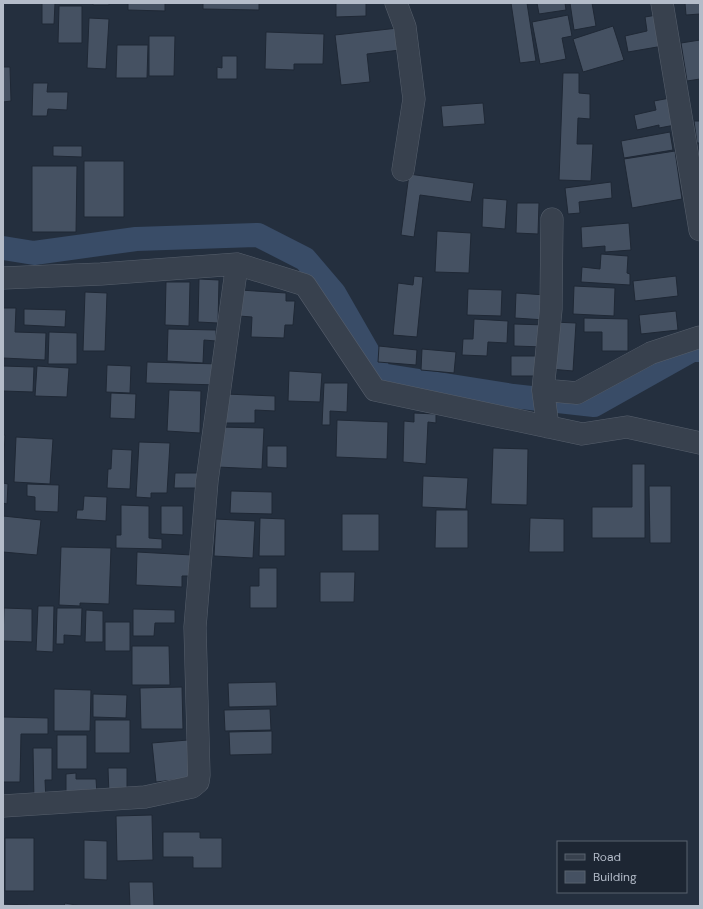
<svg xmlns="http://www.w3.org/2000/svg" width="703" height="909" font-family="'DM Sans',sans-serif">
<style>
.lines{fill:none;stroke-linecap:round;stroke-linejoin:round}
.canal{stroke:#394c67;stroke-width:24}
.building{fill:#455162;stroke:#1f2835}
.street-casing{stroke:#565f6c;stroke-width:23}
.street{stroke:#38414e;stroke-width:22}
</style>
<rect width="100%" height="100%" fill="#242f3e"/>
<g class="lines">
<path class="canal" d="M3 248 34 253 136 239 258 235 305 259 334 293 381 375 513 396 594 405 692 350H700"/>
</g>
<path class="building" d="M42 3H55L54 24H42Z
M93 3H109V5H93Z
M128 3H165V11L128 10Z
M203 3H259V10L203 9Z
M336 3H366V16L336 17Z
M511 3H527L536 61 520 63Z
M537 3H565L566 10 539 14Z
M570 3H592L596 26 574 30Z
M685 3H700V14L686 15Z
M59 6H82V43H58Z
M568 15 572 36 562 38 566 59 540 64 532 22Z
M657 15 663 46 628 52 625 36 647 31 645 17Z
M89 18 109 19 106 69 87 68Z
M613 26 624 60 583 72 573 39Z
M398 28 400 50 367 54 370 82 341 85 335 35Z
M266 32 324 34 323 64H294V70L265 69Z
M149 36H175L174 76H149Z
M700 40V79L687 81 681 43Z
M117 45H148L147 78H116Z
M222 56H237V79H217V67L222 68Z
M3 67H10L11 101 3 102Z
M563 73H579V93L590 94V119L578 118 577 144H593L591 181 559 180Z
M33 83H48L47 92H68L67 110 48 109 47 116H32Z
M670 98 675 125 659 128V125L637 130 634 115 656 110 654 101Z
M483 103 485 124 443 127 441 106Z
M694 121H700V143H697Z
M670 132 673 150 624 158 621 141Z
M53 146H82V157L53 156Z
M675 151 682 199 632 208 624 159Z
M84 161H124V217H84Z
M32 166H77L76 232H32Z
M409 174 474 183 471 202 420 195 414 237 401 235Z
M611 182 612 198 579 202 580 213 568 214 565 188Z
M483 198 507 200 505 229 482 227Z
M517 203H539L538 234 516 233Z
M629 223 631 250 605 252V246L582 248 581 227Z
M437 231 471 233 469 273 435 272Z
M601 254 628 256 627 273 630 274V285L581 282 582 267 600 269Z
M414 276 423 277 417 337 393 335 398 283 413 285Z
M676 276 678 296 635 301 633 281Z
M199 279 219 280 218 323 198 322Z
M166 282H190L189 326 165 325Z
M574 286 615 288 614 316 573 314Z
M468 289 502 290 501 316 467 315Z
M240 290 286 293V301H295L293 325H285L284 338 251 337 252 317 239 316Z
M85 292 107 293 105 351H83Z
M516 293 546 295 545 320 515 318Z
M3 308H16L15 332 46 333 45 360 3 358Z
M24 309 66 310 65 327 24 325Z
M676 311 678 330 641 334 639 315Z
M584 318 628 319V351H602V332H584Z
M474 319 508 321 507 343 488 342 487 356 462 355 463 339H473Z
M553 322 576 323 573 371 550 369Z
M514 324 546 325 545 347 514 346Z
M168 329 216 330V341L204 340 203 363 167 361Z
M49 332 77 333V364H48Z
M379 346 417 350 416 365 378 362Z
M422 349 456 352 454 373 421 370Z
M511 356H541V376H511Z
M147 362 219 364V385L146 383Z
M107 365 131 366 130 393 106 392Z
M3 366 34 367 33 392 3 391Z
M37 366 69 368 67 397 35 396Z
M289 371 322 373 320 402 288 401Z
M324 383H348L347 412 330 411V425H322Z
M169 390 201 391 200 433 167 431Z
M111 393 136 394 135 419 110 418Z
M225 394 275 396V411L255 410V423H224Z
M414 413 436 414V423L428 422 426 464 403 462 404 421 414 422Z
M337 420 388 422 387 459 336 457Z
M219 427 264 428 262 469 217 467Z
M3 435H5L3 476Z
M16 437 53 439 50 484 14 482Z
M139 442 170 443 167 493H151V498L136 497Z
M267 446H287V468L267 467Z
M493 448 528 449 527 505 491 504Z
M112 449 132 450 130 489 107 488 108 469H111Z
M632 464H645V538H592V507H632Z
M175 473H199L198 488H174Z
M423 476 468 478 466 509 422 507Z
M3 483 8 484 7 504 3 503Z
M27 484 59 485 58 512 35 511V497L27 496Z
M649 486H671V543H650Z
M231 491 272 492V514L230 513Z
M84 496 107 497 106 521 76 519 77 510H83Z
M121 505 149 506V538L162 539V549L116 548V535H121Z
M161 506H183V535L161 534Z
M436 510H468V548H435Z
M342 514H379V551H342Z
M3 516 41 520 37 555 3 552Z
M260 518 285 519V556H259Z
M530 518 564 519V552H529Z
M216 519 255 521 253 558 214 556Z
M61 547 111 548 109 604 80 603V606L59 605Z
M137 552 192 555V576H182V587L136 585Z
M259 568H277V608H250V586H259Z
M320 572H355L354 602H320Z
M38 606H54L53 652 36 651Z
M4 608 32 609V642L3 641Z
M57 608H82L81 636 64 635V644H56Z
M133 609 175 610V623H155L154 636H133Z
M86 610 103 611V642H85Z
M105 622H130V651H105Z
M132 646H169L170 685H132Z
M276 682 277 706 229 707 228 683Z
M182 687 183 729H141L140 688Z
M54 689 91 690 90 731H54Z
M93 694 127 695 126 718 93 717Z
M270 709 271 730 225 731 224 710Z
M3 717 48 718V734H21L20 782H3Z
M95 720H130V753H95Z
M272 731V754L230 755 229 732Z
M57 735H87V769H57Z
M188 740 191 778 156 782 152 743Z
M33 748H52V780H45L46 801 34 802Z
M108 768H127V795H109Z
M76 773V779H96L97 795 66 796V774Z
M152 815 153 860 117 861 116 816Z
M163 832H200V838H222V868H193V857H163Z
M5 838H34V891H5Z
M84 840 107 841V880L84 879Z
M129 882H153L154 906H130Z
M65 903 81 906H64Z
M3 904 28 905V906H3Z"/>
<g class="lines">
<g class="street-casing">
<path id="street" d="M396 3 405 27 414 99 403 170
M662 3 700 230
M3 278 101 274 237 264 305 285 375 390 582 434 627 427 700 443
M543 390 577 393 651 353 700 337
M548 427 543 390 551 309 552 219
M3 806 145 797 192 787 198 782 199 775 195 627 207 481 237 264"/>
</g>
<use href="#street" class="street"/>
</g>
<rect width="703" height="909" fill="none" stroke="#b4bcc9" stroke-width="8"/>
<rect x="557" y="841" width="130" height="52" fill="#1d2633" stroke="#59626f"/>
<rect x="565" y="854" width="20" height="6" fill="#38414e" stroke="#59626f"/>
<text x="593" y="861" font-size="12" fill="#b4bcc9">Road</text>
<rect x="565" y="871" width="20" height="12" fill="#455162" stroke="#59626f"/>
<text x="593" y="881" font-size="12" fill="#b4bcc9">Building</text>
</svg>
